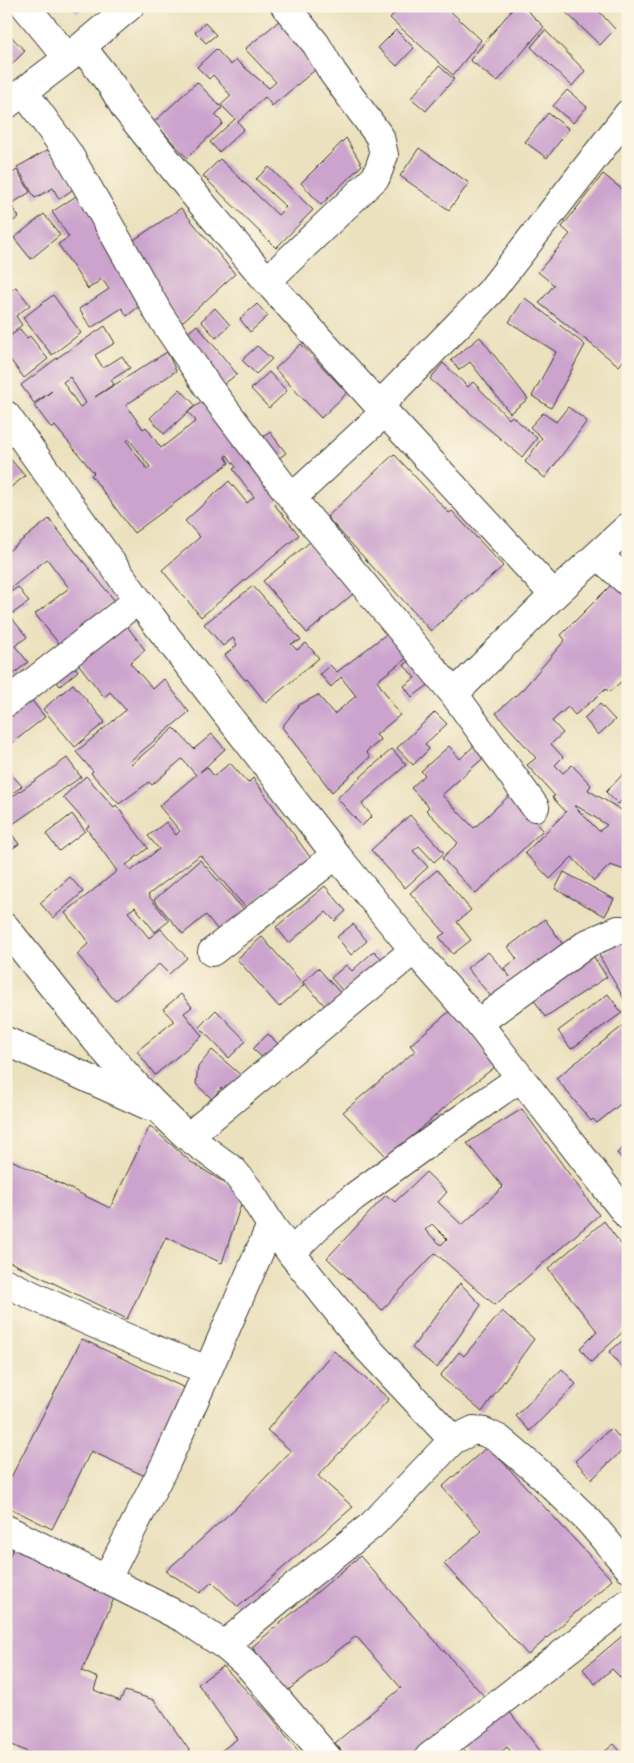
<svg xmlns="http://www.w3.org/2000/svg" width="634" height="1763" font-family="'Architects Daughter',sans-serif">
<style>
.building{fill:#cba3cd;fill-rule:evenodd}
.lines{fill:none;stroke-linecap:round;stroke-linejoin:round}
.street-casing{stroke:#3b3a34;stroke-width:30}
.street{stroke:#fff;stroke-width:28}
</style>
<rect width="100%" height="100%" fill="#fcf5e5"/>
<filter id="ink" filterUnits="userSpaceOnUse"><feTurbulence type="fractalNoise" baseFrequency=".02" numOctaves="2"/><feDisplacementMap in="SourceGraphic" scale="10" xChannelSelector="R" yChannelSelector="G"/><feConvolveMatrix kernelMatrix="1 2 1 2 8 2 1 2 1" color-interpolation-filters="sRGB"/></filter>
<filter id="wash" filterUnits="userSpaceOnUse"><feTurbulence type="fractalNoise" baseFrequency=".0096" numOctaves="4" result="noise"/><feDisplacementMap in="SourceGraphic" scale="20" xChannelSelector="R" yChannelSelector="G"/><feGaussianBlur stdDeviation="1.12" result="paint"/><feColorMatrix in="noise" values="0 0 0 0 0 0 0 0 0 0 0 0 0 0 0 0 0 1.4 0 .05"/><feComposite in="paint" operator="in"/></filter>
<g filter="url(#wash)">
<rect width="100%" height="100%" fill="#ebe1be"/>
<g id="blocks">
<path class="building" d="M71 6H85L77 13Z
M401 6H445L481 40 453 75 390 18Z
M515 6H523L544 27 497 82 470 60Z
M559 6H594L615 29 600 45Z
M279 21 302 46 315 70 272 106 265 97 238 122 244 129 219 152 210 142 235 119 221 105 231 96 213 75 209 79 197 67 216 49 231 65 236 60 269 88 276 82 245 49Z
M205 23 216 35 206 43 195 32Z
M396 30 414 48 397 66 378 48Z
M545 30 585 71 572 86 531 47Z
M6 31 25 51 8 68 6 67Z
M439 66 454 79 426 111 411 98Z
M197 82 222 108 215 115 223 123 187 158 154 122Z
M567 90 587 107 573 123 553 106Z
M548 113 569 129 547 158 525 142Z
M346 138 362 165 321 205 301 183Z
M53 147 75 188 59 199 53 188 35 198 17 167Z
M419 148 469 183 449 210 400 176Z
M220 159 278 215 286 207 256 179 269 167 313 210 276 248 203 176Z
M17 170 30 192 13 203 6 193V177Z
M603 174 628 194V355L619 366 539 303 554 285 538 272 570 234 562 227Z
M79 194 143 303 127 316 122 308 91 328 79 309 109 289 102 279 88 289 58 244 69 237 52 212Z
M6 197 19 217 6 226Z
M181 208 235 274 180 324 128 244Z
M44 214 60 235 31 259 14 238Z
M16 287 30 305 16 316 22 325 6 337V294Z
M53 295 81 333 52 355 23 318Z
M525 298 585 345 551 408 532 396 556 352 509 322Z
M257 304 268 316 250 332 240 319Z
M215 308 230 325 216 338 201 321Z
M197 325 237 374 219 388 180 339Z
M105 326 115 343 95 355 103 368 122 356 130 368 111 380 114 384 95 397 167 352 176 371 126 405 143 429 146 427 161 448 196 421 188 412 164 434 150 418 180 389 195 405 188 412 207 398 282 497 274 504 299 535 201 617 162 570 200 537 185 521 229 481 247 503 254 497 233 469 236 467 227 455 225 456 229 463 134 533 91 475 94 473 55 426 52 429 34 405 52 391 34 403 21 385 57 358ZM70 377 86 403 80 407 63 382ZM129 439 150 467 147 469 127 441Z
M20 329 27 338 30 336 48 359 24 378 6 354V339Z
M480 337 528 399 510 413 470 362 459 370 451 360Z
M301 344 347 393 321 418 275 369Z
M257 346 272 359 256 374 242 360Z
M443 363 468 387 473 382 509 419 512 416 537 438 522 457 430 379Z
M269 372 287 391 269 408 251 389Z
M568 407 587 421 545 478 525 462 542 438 530 427 543 413 556 422Z
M270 432 286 453 275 461 259 440Z
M6 454 25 476 6 491Z
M394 454 449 513 452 511 503 566 431 631 327 517Z
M49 519 115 601 60 645 35 614 69 588 47 559 6 592V553Z
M310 542 353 594 307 633 263 581Z
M616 580 628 591V676L609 692 606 689 575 715 568 707 552 721 563 733 551 744 563 757 555 765 563 773 572 765 591 785 588 790 628 814V871L610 865 594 881 572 857 550 879 525 853 566 812 552 797 555 796 527 765 536 758 496 713 523 689 565 640 561 635ZM574 806H577L607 825 599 831Z
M253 586 301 640 291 644 297 650 306 643 319 658 266 703 247 679 245 680 225 655 237 645 233 638 223 646 204 624Z
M18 587 29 602 13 613 6 603V595Z
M6 611 27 637 15 646 28 662 11 676 6 670Z
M124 622 145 650 130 663 153 689 164 679 189 712 130 761 132 764 174 728 194 749 212 734 225 749 200 772 207 767 214 776 230 763 248 783 253 778 310 857 246 908 200 855 148 895 169 921 155 932 135 907 128 912 149 938 161 929 187 958 169 974 159 964 115 1001 77 954 89 943 65 913 117 871 86 828 89 826 63 797 86 776 114 807 116 805 148 848 126 865 131 871 159 849 148 836 166 822 176 835 180 831 159 806 196 775 182 759 152 785 149 782 119 804 91 773 93 771 76 752 126 710 110 692 104 697 76 661Z
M393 629 412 654 377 681 400 715 376 735 381 740 366 752 370 757 332 792 282 727 299 705 318 695 334 714 356 696 341 677 331 687 320 674 330 665 337 672Z
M414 657 431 683 412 697 404 686 415 678 404 665Z
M69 659 78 671 60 686 50 674Z
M73 684 105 722 75 747 43 709Z
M29 697 45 717 6 748V716Z
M600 704 615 720 598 735 584 718Z
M435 712 447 724 425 744 429 749 413 765 397 748Z
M479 741 490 752 442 795 474 828 510 795 543 830 476 894 442 858 458 843 426 810 429 807 411 788 425 775 421 771 449 746 460 759Z
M392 749 406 765 362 804 372 816 362 826 337 798Z
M67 758 81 777 7 828 19 844 6 853V801Z
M9 772 22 786 6 798V775Z
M625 772 628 775V794L618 804 606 792Z
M72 814 85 831 59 851 46 834Z
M410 815 444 853 434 862 419 846 413 851 428 867 405 888 371 850Z
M200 860 246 912 221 934 206 915 183 934 154 900Z
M437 870 471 910 457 922 471 940 453 954 439 937 445 933 410 893Z
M564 872 614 899 605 916 555 889Z
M70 877 83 892 53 918 40 903Z
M325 886 346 911 335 921 326 912 289 943 276 927Z
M545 919 564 946 494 1000 467 968 488 952 510 977 504 968 517 959 508 947Z
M353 924 367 941 351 955 337 937Z
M262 937 304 985 279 1007 237 959Z
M621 942 628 953V1006L599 955Z
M374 951 383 960 345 993 331 978 346 965 352 971Z
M593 956 607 977 545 1017 531 995Z
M318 968 343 996 328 1009 303 982Z
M181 994 192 1007 184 1013 202 1036 155 1075 137 1051 174 1021 163 1009Z
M608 994 622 1013 571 1049 558 1031Z
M216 1010 246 1041 229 1058 199 1027Z
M451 1010 496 1066 454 1099 388 1158 343 1112 415 1051 410 1045Z
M628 1022V1098L597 1123 593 1119 591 1121 556 1078Z
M268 1034 280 1046 266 1061 253 1049Z
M212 1050 243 1077 228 1094 221 1088 212 1099 196 1084 198 1067Z
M522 1109 599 1215 495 1305 435 1253 382 1310 327 1258 386 1195 395 1202 426 1172 447 1192 438 1202 462 1225 503 1187 467 1143ZM432 1224 447 1239 441 1245 425 1230Z
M150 1126 191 1162 244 1195 222 1263 166 1237 127 1319 6 1260V1164L9 1159 110 1208Z
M628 1144V1165L617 1153Z
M604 1221 628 1254V1327L591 1362 580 1348 597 1331 548 1269Z
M460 1283 481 1305 437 1368 412 1348Z
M502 1311 534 1339 482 1412 440 1376 459 1352 464 1356Z
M628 1336V1374L609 1352Z
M82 1339 189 1390 145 1476 91 1451 52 1529 6 1506V1487Z
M334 1351 389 1399 318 1476 353 1507 238 1607 212 1582 200 1593 166 1571 238 1506 291 1451 267 1430Z
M562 1369 576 1384 530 1431 516 1416Z
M611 1428 627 1446 592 1479 575 1461Z
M488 1446 612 1580 528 1655 444 1564 482 1531 442 1487Z
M13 1549 115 1596 82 1671 98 1678 94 1690 120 1701 125 1691 154 1700 194 1757H38L6 1742V1563Z
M360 1556 484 1696 413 1757H347L335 1743 401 1688 356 1636 286 1692 252 1647Z
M628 1631V1685L612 1669 595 1684 583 1669Z
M223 1666 270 1715 303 1757H213L237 1739 198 1684Z
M508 1710 545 1757H515L507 1747 495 1757H470L462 1747Z
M614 1744 625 1757H598L609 1748Z"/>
</g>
</g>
<g filter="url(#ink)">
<use href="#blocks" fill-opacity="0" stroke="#3b3a34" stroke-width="1"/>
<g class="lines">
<g class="street-casing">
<path id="street" d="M25 6 68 58
M82 47 112 86 125 108 198 199 267 281 379 406 554 595
M24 92 68 153 117 239 159 314 208 387 292 498 454 694 535 807
M6 105 68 58 130 6
M267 281 376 177 384 155 380 137 333 73 316 44 285 6
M379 406 490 292 628 114
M6 415 138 600 336 855 414 950 478 1023 628 1216
M292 498 385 412
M598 555 628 582
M454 694 554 595 628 527
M6 703 138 600
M6 928C64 1000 119 1075 188 1137L414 950
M212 952 336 855
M478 1023 588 943 618 930H628
M6 1041 149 1106
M188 1137 233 1170 249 1190 271 1225 291 1253 368 1349 453 1440
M291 1253 317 1227 355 1196 457 1122 520 1078
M6 1283C73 1315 139 1345 208 1370L271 1225
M6 1529 185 1619 224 1645 304 1579 372 1525 453 1440 474 1430 484 1432 499 1439 539 1473 589 1521 628 1567
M106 1580 166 1463 208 1370
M224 1645 249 1666 327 1757
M429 1757 628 1603"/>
</g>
<use href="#street" class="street"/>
</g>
</g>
<rect width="634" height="1763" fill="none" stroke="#fcf5e5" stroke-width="25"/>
</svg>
